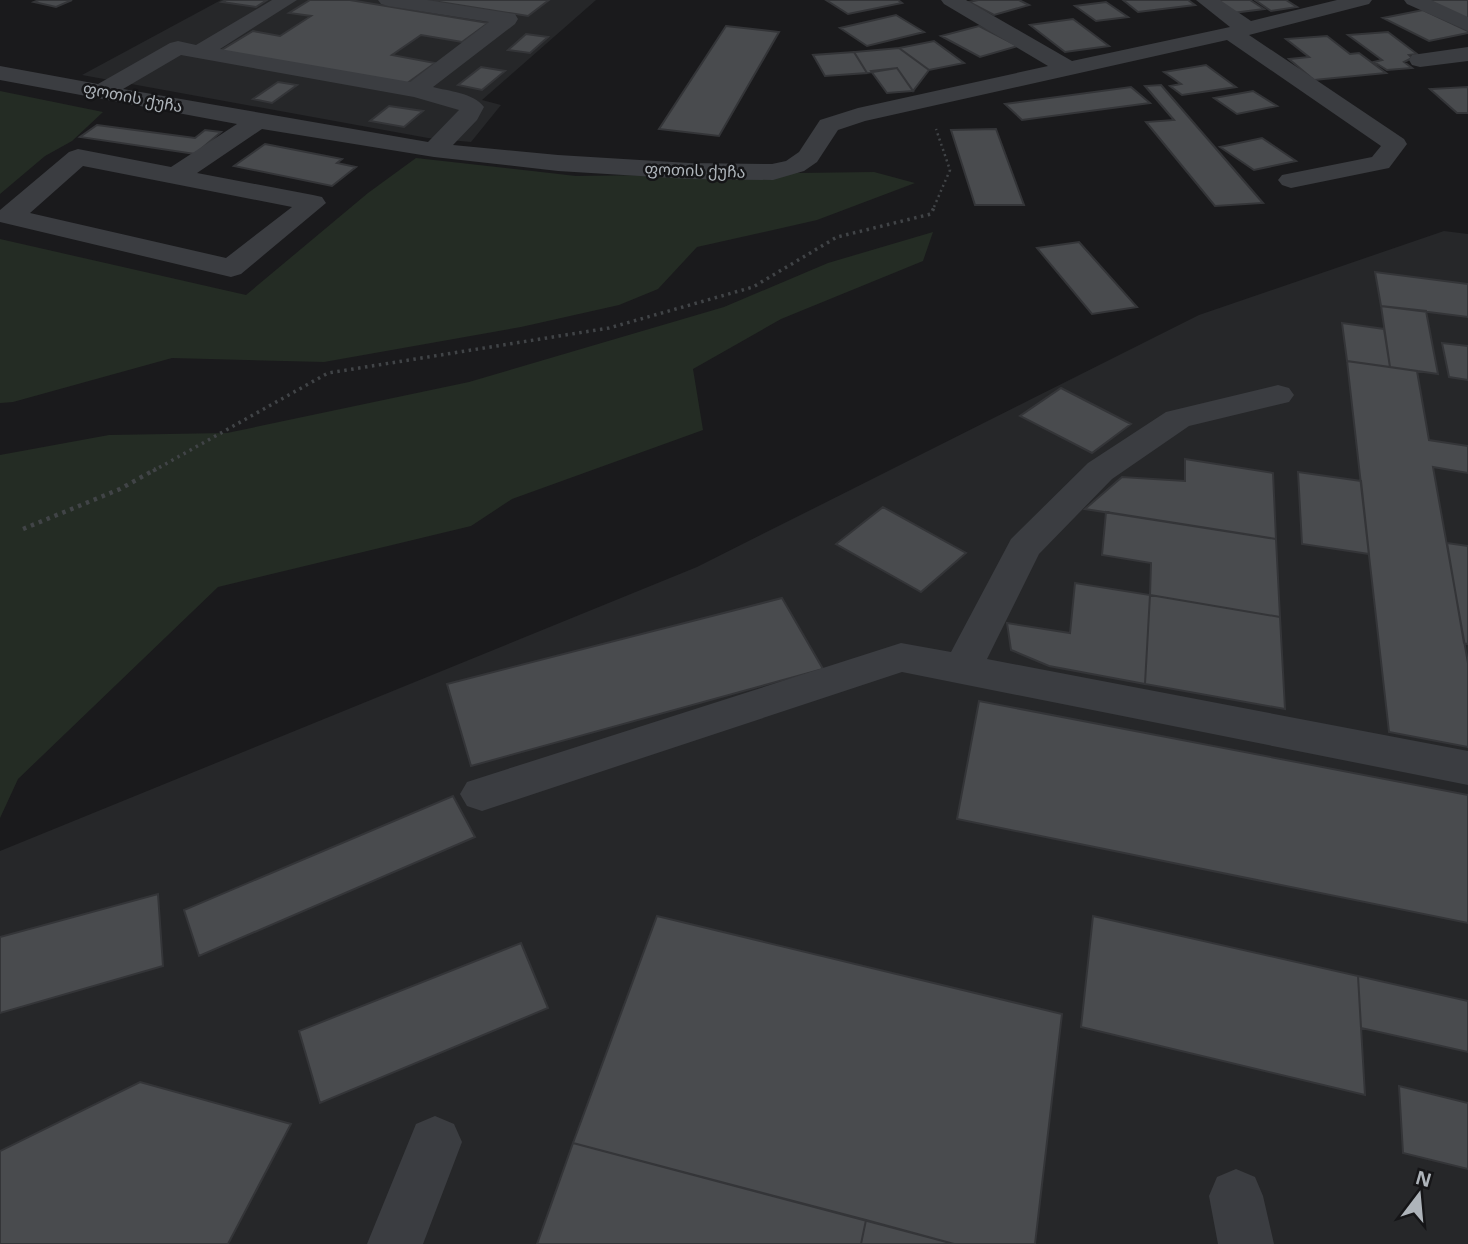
<svg xmlns="http://www.w3.org/2000/svg" width="1468" height="1244" font-family="'Noto Sans','Noto Sans Georgian',sans-serif">
<style>
.built{fill:#262729}
.green{fill:#242c24}
.building{fill:#494b4e;stroke:#343538;stroke-width:2}
.lines{fill:none;stroke-linecap:round;stroke-linejoin:round}
.path-far2{stroke:#414447;stroke-width:2.5;stroke-dasharray:2 3.5;stroke-linecap:butt}
.path-far1{stroke:#414447;stroke-width:3.5;stroke-dasharray:2.5 4.5;stroke-linecap:butt}
.path{stroke:#414447;stroke-width:4.5;stroke-dasharray:3.5 5;stroke-linecap:butt}
.minor{fill:#3b3d41;fill-rule:evenodd}
.labels{text-anchor:middle;stroke-width:5;stroke-linejoin:round;paint-order:stroke}
.far-street-label{font-size:16px;fill:#aeb4ba;stroke:#151517}
</style>
<rect width="100%" height="100%" fill="#1a1a1c"/>
<path class="built" d="M221 0H596L482 100 501 105 471 142 428 138 82 75Z
M1444 231 1468 234V1244H0V851L697 567 1199 315Z"/>
<path class="green" d="M0 91 103 112 72 141 45 156 0 194Z
M416 158 576 176 874 172 915 183 817 220 697 247 658 289 619 305 521 327 324 362 172 358 13 402 0 403V239L246 295 368 193Z
M933 232 923 261 781 319 693 369 703 430 512 499 471 526 218 587 18 779 0 818V455L109 435 227 433 469 382 724 307 828 263Z"/>
<path class="building" d="M39 0H72L56 7 34 2Z
M226 0H267L256 7 222 2Z
M310 0H350L488 23 462 42 421 35 392 55 435 63 406 84 220 51 253 31 280 36 311 16 289 13Z
M427 0H549L528 16Z
M826 0H898L902 3 848 14Z
M978 0H1019L1029 5 994 15 969 2Z
M1123 0H1188L1195 5 1138 12Z
M1213 0H1250L1264 9 1233 13Z
M1255 0H1286L1297 7 1271 11Z
M1426 0H1468V19Z
M1106 2 1128 17 1096 21 1075 6Z
M1423 10 1468 31V33L1429 41 1383 18Z
M896 15 924 32 867 46 840 28Z
M1073 19 1109 46 1065 52 1030 25Z
M726 26 779 32 719 136 659 129Z
M979 26 1018 46 980 57 941 36Z
M1388 32 1417 54 1409 55 1412 58 1404 62 1412 68 1387 70 1374 62 1382 60 1348 35Z
M526 34 548 37 530 53 508 50Z
M1327 36 1350 54 1359 53 1386 73 1314 80 1289 59 1309 57 1286 39Z
M934 41 964 63 929 70 899 48Z
M899 48 929 70 913 91 897 68 867 73 854 52Z
M854 52 867 73 825 76 813 55Z
M1206 65 1236 87 1182 95 1170 86 1181 84 1164 72Z
M481 67 505 71 482 90 458 85Z
M897 68 913 91 887 93 871 71Z
M278 82 297 85 272 103 253 99Z
M1161 85 1263 203 1215 206 1146 122 1174 120 1145 86Z
M1131 87 1150 103 1022 120 1005 104Z
M1468 87V113H1457L1430 89Z
M1253 91 1277 106 1237 114 1214 98Z
M389 106 423 111 404 127 370 121Z
M97 125 195 138 205 130 221 132 195 154 80 137Z
M996 129 1024 205H975L951 130Z
M1262 138 1296 161 1254 170 1220 147Z
M265 144 342 159 337 163 356 167 332 186 234 166Z
M1079 242 1137 307 1092 314 1037 248Z
M1375 272 1468 284V317L1381 306Z
M1381 306 1426 311 1438 374 1390 367Z
M1342 323 1384 329 1390 367 1347 361Z
M1442 343 1468 346V380L1449 377Z
M1347 361 1417 371 1429 440 1468 446V473L1433 467 1468 663V747L1389 732Z
M1061 388 1131 424 1092 453 1020 416Z
M1185 459 1273 473 1276 539 1085 509 1122 477 1185 481Z
M1298 472 1361 481 1369 554 1302 544Z
M883 507 966 553 921 592 836 544Z
M1106 512 1276 539 1280 617 1150 595 1151 563 1102 555Z
M1447 543 1468 546V644L1464 643Z
M1075 583 1150 595 1145 684 1049 666 1011 650 1007 623 1070 633Z
M1150 595 1280 617 1285 709 1145 684Z
M782 598 823 669 471 766 447 684Z
M979 701 1468 795V923L957 819Z
M453 796 475 837 199 956 184 910Z
M158 894 163 966 0 1013V937Z
M657 916 1062 1014 1035 1244H954L573 1143Z
M1093 916 1358 976 1365 1095 1081 1027Z
M521 943 548 1008 320 1103 299 1031Z
M1358 976 1468 1001V1052L1361 1028Z
M140 1082 291 1124 228 1244H0V1151Z
M1399 1086 1468 1103V1169L1403 1153Z
M573 1143 866 1220 861 1244H537Z
M866 1220 954 1244H861Z"/>
<g class="lines">
<path class="path-far2" d="M934 207 950 170 936 129"/>
<path class="path-far1" d="M153 471 328 373 609 328 753 287 837 237 931 214 935 205"/>
<path class="path" d="M23 529 120 489 156 469"/>
<path class="minor" d="M272 0H297L220 49 410 82 489 22 388 6 381 4 378 0H427L515 14 518 19 515 24 433 87C448 91 474 93 484 107L477 120 453 145 558 155 689 163 772 164 786 161 799 152 820 120 858 108 1048 66 944 4 941 0H966L1072 61 1230 27 1196 0H1220L1251 21 1337 0H1372L1369 4 1249 35 1404 139 1407 144 1389 168 1291 188 1282 185 1278 180 1282 175 1372 157 1381 146 1227 40 865 121 838 130 817 162 804 171 773 180 689 179 558 171 434 157 262 129 197 173 313 195 322 197 326 203 241 274 231 277 0 222V210L69 152 78 149 171 167 237 124 0 80V66L98 84 170 43 178 41 196 45ZM181 55 414 97 459 110 428 142 123 89ZM83 166 292 207 226 258 30 213Z
M1404 0H1431L1468 17V31L1407 4Z
M1468 47V61L1420 67 1412 65 1409 60 1412 55Z
M1278 385 1289 388 1294 395 1289 402 1189 426 1112 479 1039 554 987 659 1468 751V785L902 672 482 811 467 806 460 794 467 782 901 643 951 652 1011 539 1088 463 1166 412Z
M435 1116 454 1124 462 1142 423 1244H367L416 1124Z
M1236 1169 1255 1177 1263 1196 1274 1244H1218L1209 1196 1217 1177Z"/>
</g>
<g class="labels">
<g class="far-street-label">
<text transform="translate(133 97) rotate(11)" y="6">ფოთის ქუჩა</text>
<text transform="translate(695 170) rotate(2)" y="6">ფოთის ქუჩა</text>
</g>
</g>
<g transform="translate(1419 1195) rotate(16)" stroke="#151517" stroke-width="5" paint-order="stroke">
<path d="M0-5L12 26L0 18L-12 26Z" fill="#aeb4ba"/>
<text y="-10" font-size="19" font-weight="bold" text-anchor="middle" fill="#aeb4ba">N</text>
</g>
</svg>
